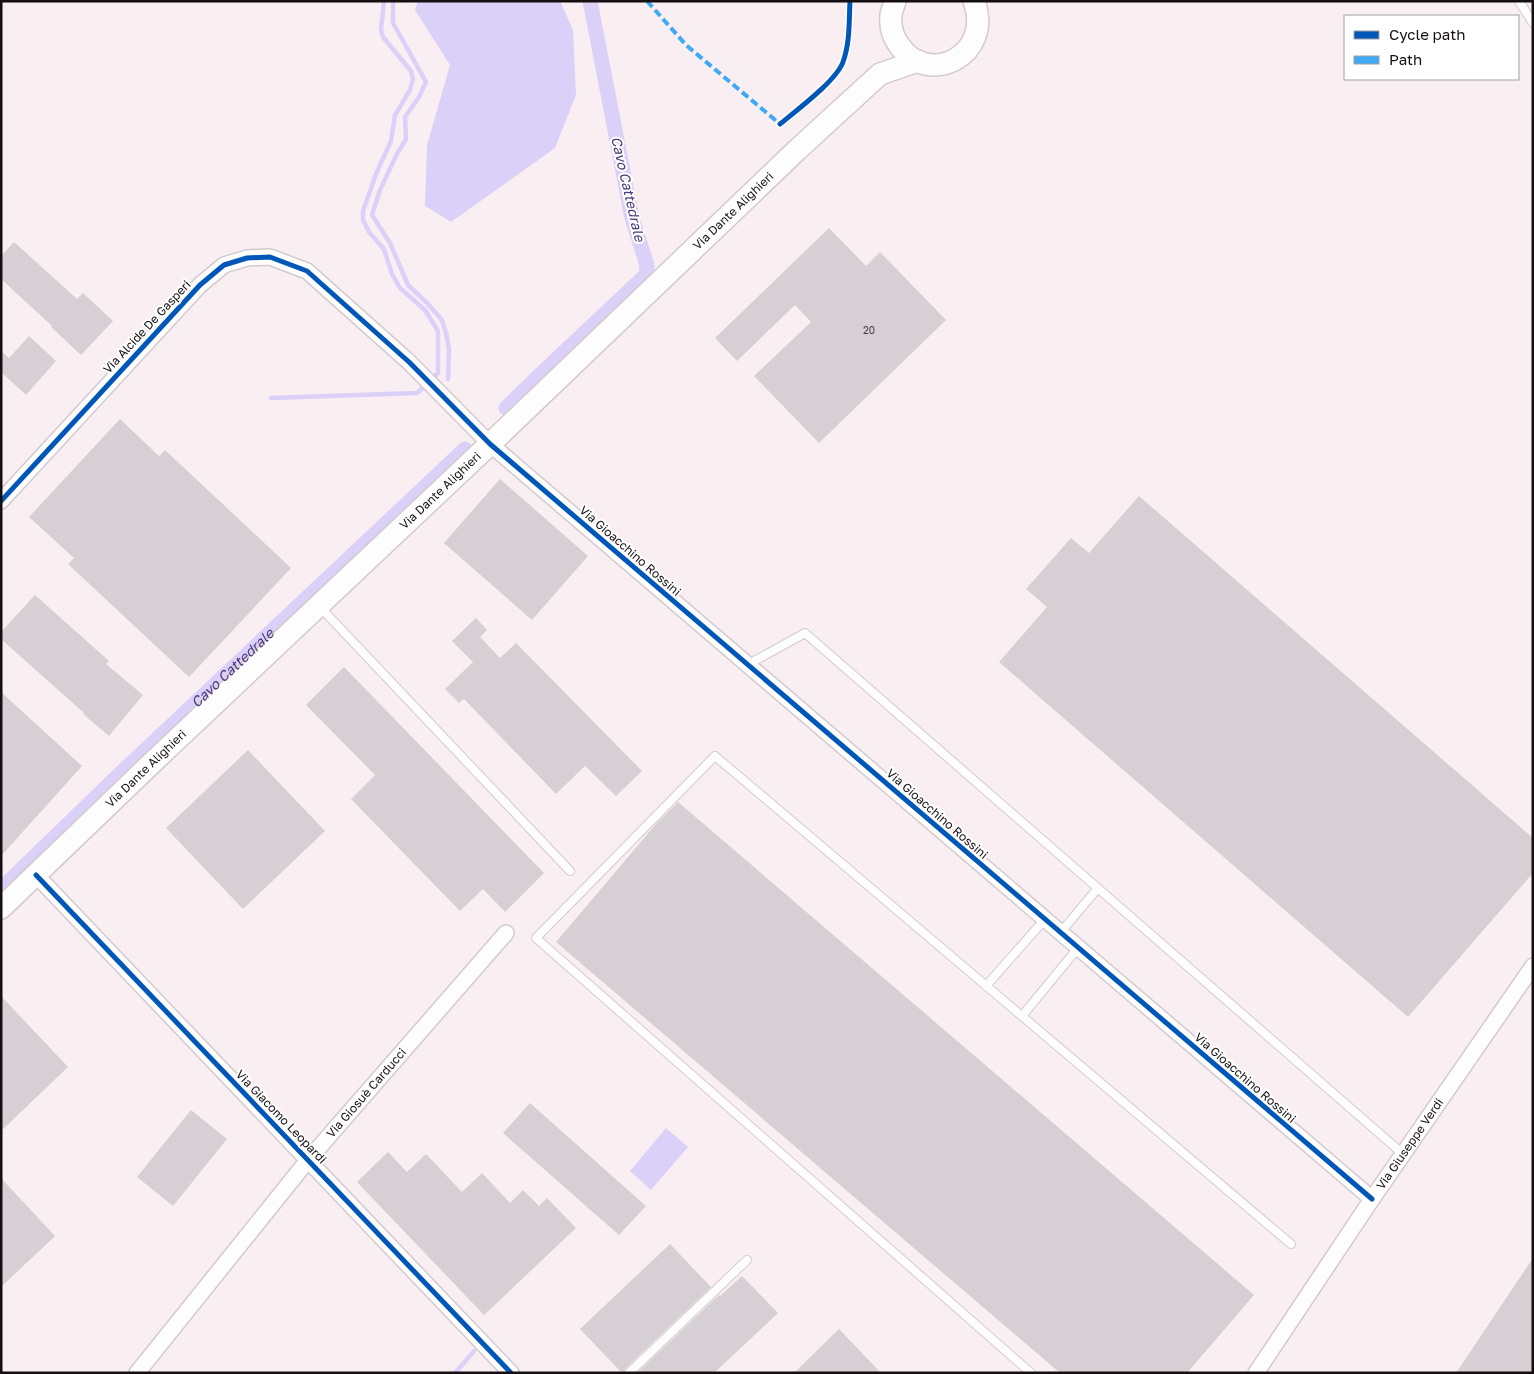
<svg xmlns="http://www.w3.org/2000/svg" width="1534" height="1374" font-family="'Golos Text',sans-serif">
<style>
.water{fill:#dbd0f8}
.lines{fill:none;stroke-linecap:round;stroke-linejoin:round}
.stream{stroke:#dbd0f8;stroke-width:4.5}
.canal{stroke:#dbd0f8;stroke-width:15}
.building{fill:#d6cfd3}
.service-casing{stroke:#d3cacd;stroke-width:10}
.minor-casing{stroke:#d3cacd;stroke-width:18}
.secondary-casing{stroke:#d3cacd;stroke-width:24}
.service{stroke:#fefdfd;stroke-width:8}
.minor{stroke:#fefdfd;stroke-width:15}
.secondary{stroke:#fefdfd;stroke-width:21}
.quiet{stroke:#3fa9f5;stroke-width:4;stroke-dasharray:8 4;stroke-linecap:butt}
.cycleway-casing{stroke:#fff;stroke-width:8}
.cycleway{stroke:#0057b8;stroke-width:5}
.labels{text-anchor:middle;stroke-width:4;stroke-linejoin:round;paint-order:stroke}
.number-label{font-size:10px;fill:#463f42}
.street-label{font-size:12px;fill:#160f12;stroke:#fff}
.water-label{font-size:14px;font-style:italic;fill:#493779;stroke:#fff}
</style>
<rect width="100%" height="100%" fill="#f9eff2"/>
<path class="water" d="M418 1H560L573 30 576 95 555 148 451 222 425 206 427 145 450 65 415 10Z
M666 1128 688 1147 651 1190 630 1171Z"/>
<g class="lines">
<path class="stream" d="M393 1V23L426 82 419 97 405 117 406 139 397 154 380 190 372 215 390 243 408 285 427 303 442 320 447 337 449 350 448 379
M271 398 417 393 438 373V331L425 310 400 288 392 274 384 249 369 232 363 220V211L376 174 391 141 395 115 410 90 413 79 411 71 383 37 381 30 384 1
M455 1373 474 1351"/>
<g class="canal">
<path d="M506 408 542 373 646 275 647 265 632 218 590 1"/>
<path id="s1" d="M1 889 123 771 465 449"/>
</g>
</g>
<path class="building" d="M829 228 866 266 880 252 946 320 819 443 754 376 811 322 795 305 737 361 715 338Z
M14 242 77 299 83 293 113 321 81 355 51 327 52 326 1 279V256Z
M29 336 56 361 26 395 1 372V351L9 358Z
M120 419 159 456 165 450 291 568 189 677 68 564 74 558 29 517Z
M500 479 588 556 532 620 444 543Z
M1139 496 1533 838V873L1408 1017 999 662 1047 607 1026 589 1071 538 1089 553Z
M35 595 109 661 106 664 143 695 109 736 83 714 84 713 1 639V632Z
M476 618 487 630 480 637 500 658 516 643 642 771 616 796 585 766 556 794 464 699 459 703 445 689 473 662 452 641Z
M344 667 544 873 505 912 483 889 460 911 351 799 375 775 306 705Z
M1 692 82 766 1 856Z
M248 750 325 831 243 909 166 828Z
M678 802 1254 1295 1187 1373H1060L556 942 656 824Z
M1 996 68 1067 1 1131Z
M530 1103 646 1206 619 1235 503 1133Z
M191 1110 227 1139 173 1206 137 1177Z
M388 1152 407 1172 426 1154 462 1192 482 1173 510 1203 523 1190 539 1206 547 1198 576 1228 484 1315 357 1182Z
M1 1178 55 1236 1 1287Z
M670 1244 711 1287 625 1369 624 1373H622L580 1329Z
M1533 1258V1373H1456Z
M742 1276 778 1313 714 1373H637L719 1295 720 1296Z
M839 1329 881 1373H794Z"/>
<g class="lines">
<g class="service-casing">
<path id="service" d="M1519 1 1533 23
M320 607 570 871
M747 665 805 633 1403 1154
M1060 933 1098 888
M986 986 1045 919
M1022 1016 1078 948
M629 1373 747 1260
M1031 1373 536 938 715 756 1291 1244"/>
</g>
<g class="minor-casing">
<g id="minor">
<path d="M1 501 200 285 224 265 247 258 270 257 307 271 409 362 490 444 1372 1199"/>
<path d="M36 875 511 1373"/>
<path id="s2" d="M137 1373 308 1160 506 933"/>
<path id="s3" d="M1256 1373 1372 1199 1533 966"/>
</g>
</g>
<g class="secondary-casing">
<g id="secondary">
<path d="M895 1C894 6 891 11 891 16 890 26 893 37 899 45 927 88 994 56 974 1"/>
<path id="s4" d="M1 908 155 760 490 444 797 150 880 74 918 61"/>
</g>
</g>
<use href="#service" class="service"/>
<use href="#minor" class="minor"/>
<use href="#secondary" class="secondary"/>
<path class="quiet" d="M647 1 686 45 780 124"/>
<g class="cycleway-casing">
<path id="cycleway" d="M780 124C797 110 836 81 843 62 850 43 849 22 850 1
M1 501 200 285 224 265 247 258 270 257 307 271 409 362 490 444 1372 1199
M36 875 511 1373"/>
</g>
<use href="#cycleway" class="cycleway"/>
</g>
<g class="labels">
<g class="number-label">
<text x="869" y="334">20</text>
</g>
<g class="street-label">
<text dy="4" stroke="none"><textPath href="#s4" startOffset="1011">Via Dante Alighieri</textPath></text>
<text transform="translate(147 327) rotate(-47)" y="4">Via Alcide De Gasperi</text>
<text dy="4" stroke="none"><textPath href="#s4" startOffset="606">Via Dante Alighieri</textPath></text>
<text transform="translate(630 551) rotate(41)" y="4">Via Gioacchino Rossini</text>
<text dy="4" stroke="none"><textPath href="#s4" startOffset="201">Via Dante Alighieri</textPath></text>
<text transform="translate(937 814) rotate(41)" y="4">Via Gioacchino Rossini</text>
<text transform="translate(1245 1078) rotate(41)" y="4">Via Gioacchino Rossini</text>
<text dy="4" stroke="none"><textPath href="#s2" startOffset="362">Via Giosuè Carducci</textPath></text>
<text transform="translate(281 1117) rotate(46)" y="4">Via Giacomo Leopardi</text>
<text dy="4" stroke="none"><textPath href="#s3" startOffset="276">Via Giuseppe Verdi</textPath></text>
</g>
<g class="water-label">
<text transform="translate(628 189) rotate(77)" y="5">Cavo Cattedrale</text>
<text dy="5" stroke="none"><textPath href="#s1" startOffset="320">Cavo Cattedrale</textPath></text>
</g>
</g>
<rect width="1534" height="1374" fill="none" stroke="#160f12" stroke-width="5"/>
<rect x="1344" y="15" width="175" height="65" fill="#ffffff" stroke="#a29fa0"/>
<rect x="1354" y="31" width="25" height="8" fill="#0057b8" stroke="#a29fa0"/>
<text x="1389" y="40" font-size="15" fill="#160f12">Cycle path</text>
<rect x="1354" y="56" width="25" height="8" fill="#3fa9f5" stroke="#a29fa0"/>
<text x="1389" y="65" font-size="15" fill="#160f12">Path</text>
</svg>
